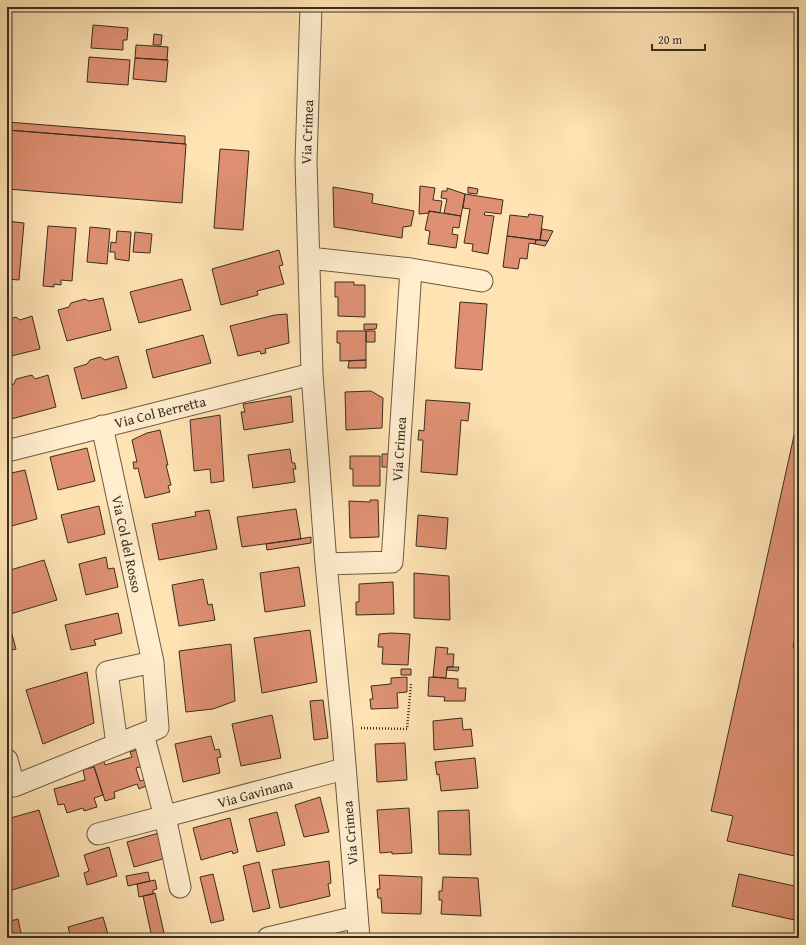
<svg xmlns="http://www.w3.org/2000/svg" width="806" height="945" font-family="'Gentium Book Plus',serif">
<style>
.building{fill:#df9073;stroke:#392e20}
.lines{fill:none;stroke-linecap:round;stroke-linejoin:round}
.minor-casing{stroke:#6a5b45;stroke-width:23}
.path{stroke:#392e20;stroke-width:2.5;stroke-dasharray:1 2;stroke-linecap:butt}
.minor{stroke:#ffedce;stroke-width:21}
.labels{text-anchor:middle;stroke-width:3;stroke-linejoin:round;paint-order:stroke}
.street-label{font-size:14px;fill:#392e20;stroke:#ffedce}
</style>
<rect width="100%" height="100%" fill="#ffe3b3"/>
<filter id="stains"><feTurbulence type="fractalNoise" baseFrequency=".005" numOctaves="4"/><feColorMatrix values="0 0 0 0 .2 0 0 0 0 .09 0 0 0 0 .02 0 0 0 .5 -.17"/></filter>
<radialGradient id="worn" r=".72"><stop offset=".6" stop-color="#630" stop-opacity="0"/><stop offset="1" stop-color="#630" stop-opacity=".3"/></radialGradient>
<path class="building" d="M160 7H196L195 10Z
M93 25 128 28 127 40H123V50L91 48Z
M154 34 162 35 161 45H153Z
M136 45 168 47 167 60 135 58Z
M89 57 130 60 128 85 87 82Z
M135 58 168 60 166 82 133 79Z
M7 122 185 136V144L7 130Z
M7 130 186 144 182 203 7 189Z
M220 149 249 151 243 230 214 228Z
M420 186 435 188 433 200 442 201 440 213 429 211V213L419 214Z
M333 187 373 194 372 203 414 211 411 226 403 227 402 238 334 227Z
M468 187 478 189 477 194 468 193Z
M447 188 465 194 461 216 444 213 447 199 441 198 442 191H447Z
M465 194 503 200 501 214 485 212 484 215 494 216 488 254 472 251 473 244 464 243 470 209 463 208Z
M429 211 461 216 459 228 453 227 452 234 458 235 456 248 428 244 430 231 425 230Z
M529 214 543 216 540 240 507 236 510 215 528 217Z
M7 221 24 223 19 280 7 279Z
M48 226 76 228 72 281 61 280V285L54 284V287L43 286Z
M90 227 110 229 107 264 87 262Z
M542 229 553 231 548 241 540 240Z
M117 231 131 232 129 261 115 259V252H110L111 242 116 243Z
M135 232 152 234 150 253 133 252Z
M507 236 536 240 535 244 529 243 527 259 520 258 518 269 503 267Z
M536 240H540L548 241 545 246 535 244Z
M279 250 283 265 279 266 284 284 257 291 258 295 221 305 212 269Z
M182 279 191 310 139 323 130 292Z
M335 282H354V285H365V317L338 316V297H335Z
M103 298 111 330 67 341 58 310 69 307 71 303 85 299 89 301Z
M460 302 487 304 482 370 455 368Z
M287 314 289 343 265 349 266 353 261 354 260 351 238 356 230 326 275 315Z
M32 316 40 349 7 357V320L16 317 20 320Z
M364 324H377L376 329 364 330Z
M337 331H366V360L340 361V343H337Z
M366 331H375V342H366Z
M203 335 211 363 153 378 146 350Z
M118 356 127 388 82 399 74 368 87 364 90 360 100 357 105 360Z
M366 360V368H348L349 361Z
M32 375 35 379 48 375 56 407 11 419 7 404V386L14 384 16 379Z
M371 391 383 398 382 428 346 430 345 392Z
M291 396 293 422 244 430 241 412H245L243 404Z
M426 400 470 403 468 421 461 420 457 475 421 472 423 440H418L419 430 424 431Z
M220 415 224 481 211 483 210 469 194 471 190 420Z
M797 422H799V622L793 647 799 648V857L727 841 733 816 711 811Z
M160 430 168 465H166L171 485 168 486 170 492 145 498 138 468 134 469 133 462H137L132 440 147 433Z
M87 448 95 481 58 490 50 457Z
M290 449 292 463H295V465L296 469H293L295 482 253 488 248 455Z
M382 454H390L389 467H382Z
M350 456H380V486H353V469H350Z
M25 470 37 519 8 527 7 474Z
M370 500H378L379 537 350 538 349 501 370 502Z
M99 506 105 534 68 543 61 515Z
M296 509 301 539 242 547 237 517Z
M209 510 217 549 159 560 152 524 196 516 195 512Z
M418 515 448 518 446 549 416 546Z
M311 537V543L267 550 266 544Z
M106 557 108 569 114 568 118 587 86 595 79 564Z
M44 560 57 600 7 615V571Z
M299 567 305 606 265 612 260 573Z
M414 573 449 576 450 620 414 618Z
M203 579 208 605 212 604 215 620 179 626 172 585Z
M393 582 394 614 356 615V602H359V584Z
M118 613 122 633 94 640 96 645 71 650 65 625Z
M310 630 317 682 262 693 254 638Z
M11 631 16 649 7 651V632Z
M391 633 410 634 408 665 382 664 383 647H378L379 634Z
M231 644 235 701 213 709 186 712 179 651Z
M436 647 448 648 447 654H454L453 667H447L446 678 433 677Z
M447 667H459L458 671 447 670Z
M401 669H411V675H401Z
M87 672 94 723 43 744 26 690Z
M407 677V692L397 693 398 708 371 709 370 699H373L371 686 391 684V678Z
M429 677 458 679V688H466L465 701H444L445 697 428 696Z
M323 700 328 738 314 740 310 701Z
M272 715 281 758 241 766 232 724Z
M462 718 463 730 471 729 473 746 434 750 433 721Z
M211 736 215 750 219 749 221 757 217 758 220 773 183 782 175 744Z
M405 743 407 780 377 782 375 744Z
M140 749 146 765 136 768 140 781 144 780 146 786 139 789 137 784 114 792 115 798 105 801 93 763 103 759 105 765 132 757 130 752Z
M475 758 478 788 441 791 439 774 437 775 435 762Z
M94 767 103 795 94 798 97 807 84 811 83 808 67 813 64 804 58 805 54 789 85 780 83 770Z
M320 797 329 832 304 837 295 805Z
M409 808 412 853 392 854V852L380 853 377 810Z
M39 810 59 876 12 890 7 873V819Z
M469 810 471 855 439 854 438 811Z
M277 812 285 845 257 852 249 819Z
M230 818 238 852 233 854 232 851 201 860 193 828Z
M159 833 166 858 134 867 127 842Z
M109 847 117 876 87 885 84 873 89 871 84 855Z
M329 861 331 883 328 884 330 896 280 908 272 870Z
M259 862 270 908 253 912 243 866Z
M148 872 150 881 128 886 126 876Z
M213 874 224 920 211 923 200 877Z
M739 874 799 887V921L732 906Z
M379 875 422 877 421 914 382 913 381 898H378L377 889H380Z
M443 877 478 878 481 916 441 914 442 900H439V891H442Z
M155 880 157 889 153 890V894L139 897 137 884Z
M155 893 164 933 165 938H152L143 896Z
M103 917 109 938H71L68 927Z
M18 919 22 938H7V922Z"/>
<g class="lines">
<g class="minor-casing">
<path id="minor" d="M311 7 306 161 312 374 326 564 342 728 359 938
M309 258 411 269 392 562 326 564
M411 269 482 281
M7 451 312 374
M143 734 165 817 180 887
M117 744 107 672 153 662
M7 760 14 786 158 728 153 662 102 426
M98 834 344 769
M268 938 356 917"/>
</g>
<path class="path" d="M361 728 407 729 411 684"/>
<use href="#minor" class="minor"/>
</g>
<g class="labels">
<g class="street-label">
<text transform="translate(307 132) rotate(-88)" y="5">Via Crimea</text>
<text transform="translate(160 412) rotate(-14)" y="5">Via Col Berretta</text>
<text transform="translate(399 449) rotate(-86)" y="5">Via Crimea</text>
<text transform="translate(127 544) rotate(78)" y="5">Via Col del Rosso</text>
<text transform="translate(255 793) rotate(-15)" y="5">Via Gavinana</text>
<text transform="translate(350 833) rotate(-95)" y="5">Via Crimea</text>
</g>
</g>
<rect width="806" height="945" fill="none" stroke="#ffe3b3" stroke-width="24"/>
<rect x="8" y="8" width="790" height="929" fill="none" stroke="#392e20" stroke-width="2"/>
<rect x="12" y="12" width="782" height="921" fill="none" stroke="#392e20"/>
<path d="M652 44v6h53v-6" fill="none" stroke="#392e20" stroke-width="2"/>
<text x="658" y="44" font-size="12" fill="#392e20" stroke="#ffedce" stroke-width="3" paint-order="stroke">20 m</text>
<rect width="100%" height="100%" filter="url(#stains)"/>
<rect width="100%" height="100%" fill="url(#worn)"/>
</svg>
